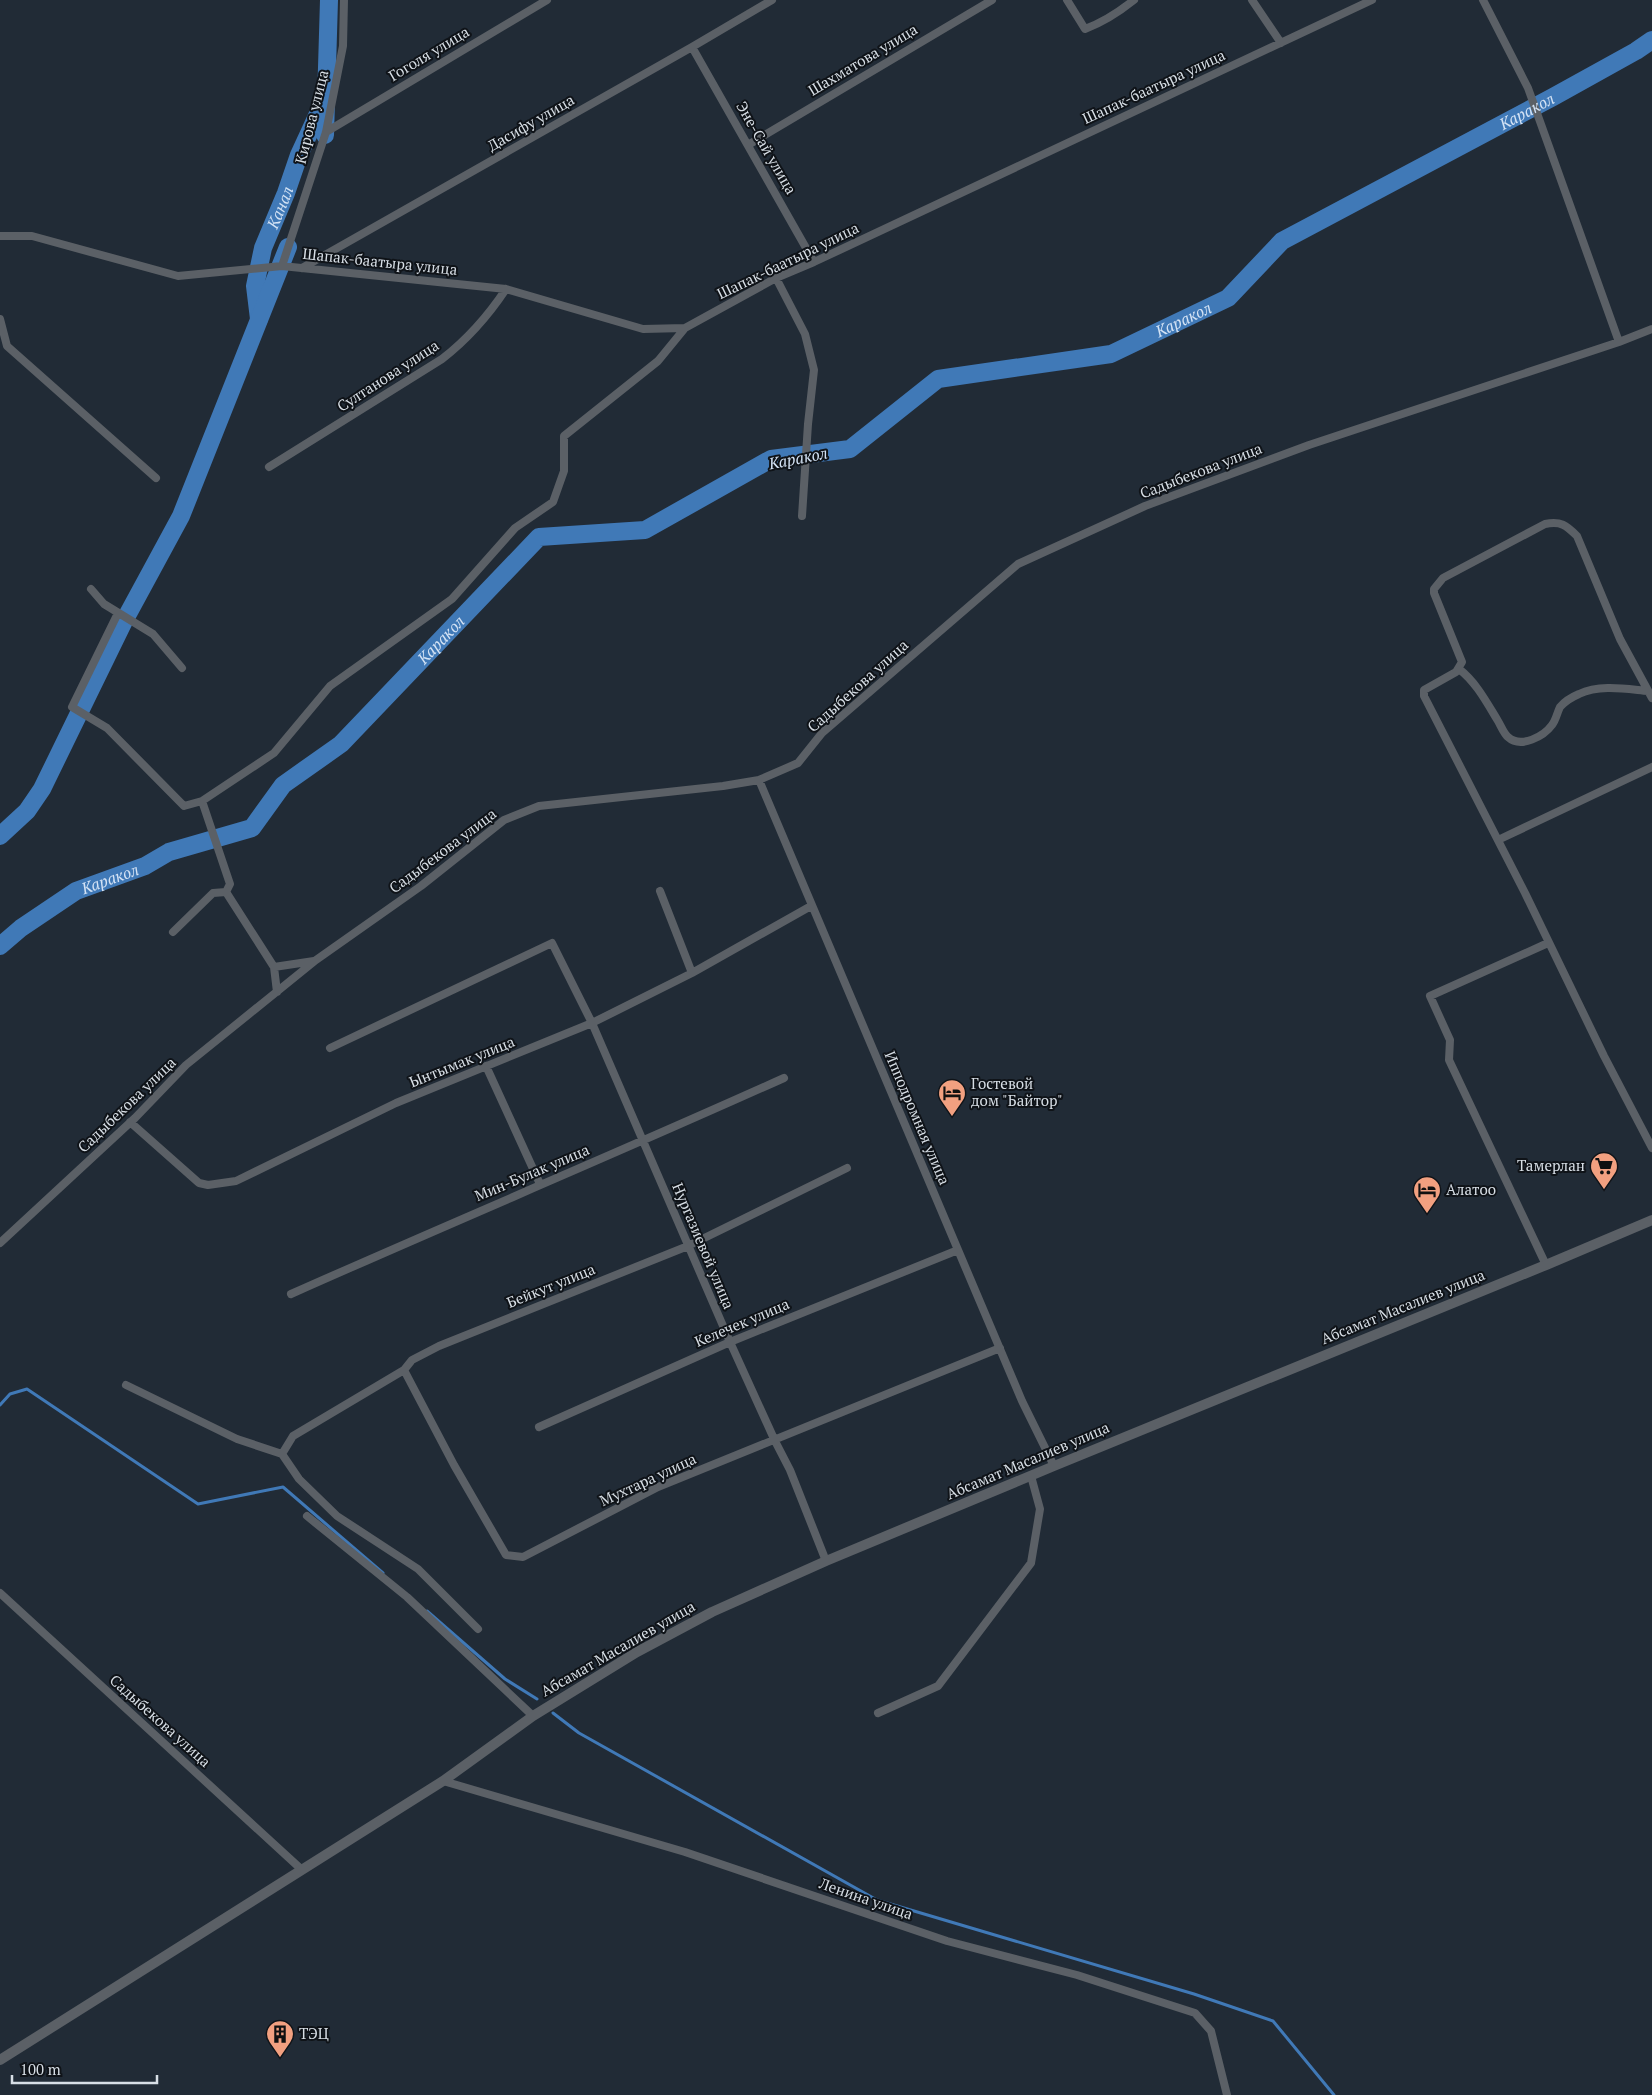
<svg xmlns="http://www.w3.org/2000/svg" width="1652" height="2095" font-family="'PT Serif',serif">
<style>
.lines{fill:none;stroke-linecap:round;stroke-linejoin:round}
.stream{stroke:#4079b7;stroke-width:3}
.river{stroke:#4079b7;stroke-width:18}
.minor{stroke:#5b6066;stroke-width:8}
.tertiary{stroke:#5b6066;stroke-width:10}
.labels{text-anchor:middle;stroke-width:4;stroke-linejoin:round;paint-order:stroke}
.street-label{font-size:15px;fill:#d7dee5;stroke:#0f1318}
.poi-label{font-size:15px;fill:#d7dee5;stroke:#0f1318;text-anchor:start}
.water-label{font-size:16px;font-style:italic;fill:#d4e3f5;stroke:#0f1318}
</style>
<rect width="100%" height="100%" fill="#212b36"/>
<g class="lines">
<path class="stream" d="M0 1405 10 1394 27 1389 198 1504 283 1487 383 1573
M427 1611 505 1679 537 1699
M553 1713 579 1733 877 1900 1194 1994 1273 2021 1334 2095"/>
<g class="river">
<path d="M325 135 329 0"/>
<path id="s1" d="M259 319 255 286 263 248 286 193 299 155 323 103"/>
<path d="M0 836 27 811 42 789 123 623 181 516 288 247"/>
<path id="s2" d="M0 946 21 928 76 891 145 866 169 852 252 828 283 785 341 744 539 537 645 530 771 459 850 449 938 379 1111 354 1228 298 1282 241 1553 97 1636 51 1652 40"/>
</g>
<path class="minor" d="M1067 0 1085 29C1104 22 1119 12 1134 0
M1252 0 1281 43
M1483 0 1528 88 1619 342
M692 47 814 262
M326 132 547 0
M748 145 992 0
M0 236H32L178 276 282 266 506 289 643 329 685 328 776 278 814 262 1372 0
M282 266 326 132 343 46 344 0
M302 268 692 47 772 0
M776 278 805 334 814 370 808 424 802 516
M0 319 7 346 156 478
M269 467 442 359C468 339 488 316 506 289
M91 589 104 604 153 634 182 668
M118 613 72 707 107 728 184 806 202 801 274 753 330 686 452 599 515 528 553 502 564 471V436L658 361 685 328
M1459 669C1476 682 1487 703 1498 721 1501 726 1504 734 1508 737 1521 749 1544 736 1552 725 1556 720 1557 713 1560 707 1565 701 1572 697 1579 694 1600 684 1626 689 1648 691
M1652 698 1620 639 1577 536C1566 525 1561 521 1545 524L1443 578 1434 589V593L1462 662 1456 672 1424 690V696L1525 893 1604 1056 1652 1148
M759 780 1022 1401 1054 1466
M202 801 230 884 226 892 274 967 314 961
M1498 840 1652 767
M660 891 692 973
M173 932 213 893 226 892
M274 967 277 992
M330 1048 552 943 592 1023 730 1342 775 1441 790 1470 826 1561
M486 1066 540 1184
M130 1122 199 1183 208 1185 236 1181 396 1103 592 1023 692 973 811 906
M0 1243 135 1118 186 1065 316 960 421 886 504 820 539 806 723 786 759 780 798 763 822 733 1018 564 1145 506 1309 445 1619 342 1652 329
M1546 1265 1449 1060 1450 1040 1430 996 1548 943
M291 1294C455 1221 620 1152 784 1078
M404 1370 454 1465 506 1555 523 1557 658 1487 1000 1348
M126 1385 237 1439 282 1454 299 1479 337 1516 418 1569 478 1629
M539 1427 730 1342 958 1250
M282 1454 293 1436 404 1370 412 1360 439 1346 688 1246 847 1168
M307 1516 407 1597 533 1716
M0 1593 301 1869
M878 1713 938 1686 1031 1563 1040 1509 1031 1476
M443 1781 685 1852 947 1941 1077 1975 1195 2013 1211 2031 1227 2095"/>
<path class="tertiary" d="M0 2060 443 1781 533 1716 637 1652 712 1612 826 1561 1054 1466 1546 1265 1652 1220"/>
</g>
<defs>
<g id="hotel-pin" transform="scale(1.4375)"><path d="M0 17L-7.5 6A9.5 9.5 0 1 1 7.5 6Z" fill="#f2a080" stroke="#0f1318"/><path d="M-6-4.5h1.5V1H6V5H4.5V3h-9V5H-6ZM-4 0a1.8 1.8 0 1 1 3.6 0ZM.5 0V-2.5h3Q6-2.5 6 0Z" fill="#111"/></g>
<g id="supermarket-pin" transform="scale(1.4375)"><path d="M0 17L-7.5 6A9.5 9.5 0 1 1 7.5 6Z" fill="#f2a080" stroke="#0f1318"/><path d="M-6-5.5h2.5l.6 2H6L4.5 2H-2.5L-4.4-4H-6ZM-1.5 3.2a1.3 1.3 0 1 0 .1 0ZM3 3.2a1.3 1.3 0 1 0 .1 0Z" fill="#111"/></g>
<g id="building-pin" transform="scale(1.4375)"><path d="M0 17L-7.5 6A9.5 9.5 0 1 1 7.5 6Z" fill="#f2a080" stroke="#0f1318"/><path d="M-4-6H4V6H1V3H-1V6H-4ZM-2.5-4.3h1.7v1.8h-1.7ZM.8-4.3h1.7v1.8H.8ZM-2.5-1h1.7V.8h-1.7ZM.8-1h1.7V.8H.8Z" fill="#111"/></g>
</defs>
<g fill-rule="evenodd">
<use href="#hotel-pin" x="952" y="1093"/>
<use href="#supermarket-pin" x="1604" y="1166"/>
<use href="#hotel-pin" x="1427" y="1190"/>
<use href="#building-pin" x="280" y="2034"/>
</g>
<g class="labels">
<g class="street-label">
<text transform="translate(429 54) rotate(-31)" y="5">Гоголя улица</text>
<text transform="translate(863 60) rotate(-31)" y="5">Шахматова улица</text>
<text transform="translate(1154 87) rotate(-25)" y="5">Шапак-баатыра улица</text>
<text transform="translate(312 117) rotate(-76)" y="5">Кирова улица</text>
<text transform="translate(531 123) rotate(-30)" y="5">Дасифу улица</text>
<text transform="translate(766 148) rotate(60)" y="5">Эне-Сай улица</text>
<text transform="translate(788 261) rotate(-26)" y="5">Шапак-баатыра улица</text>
<text transform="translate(380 262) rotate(6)" y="5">Шапак-баатыра улица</text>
<text transform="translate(388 376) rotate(-33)" y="5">Султанова улица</text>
<text transform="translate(1201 471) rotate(-21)" y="5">Садыбекова улица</text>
<text transform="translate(858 686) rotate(-42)" y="5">Садыбекова улица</text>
<text transform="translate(443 851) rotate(-37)" y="5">Садыбекова улица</text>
<text transform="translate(462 1062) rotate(-22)" y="5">Ынтымак улица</text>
<text transform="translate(127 1105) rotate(-44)" y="5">Садыбекова улица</text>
<text transform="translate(917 1118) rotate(67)" y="5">Ипподромная улица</text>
<text transform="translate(532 1173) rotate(-23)" y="5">Мин-Булак улица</text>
<text transform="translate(703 1246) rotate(67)" y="5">Нургазиевой улица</text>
<text transform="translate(551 1286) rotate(-22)" y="5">Бейкут улица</text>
<text transform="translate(1403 1307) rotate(-22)" y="5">Абсамат Масалиев улица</text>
<text transform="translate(742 1323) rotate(-23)" y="5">Келечек улица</text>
<text transform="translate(1028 1461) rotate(-23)" y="5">Абсамат Масалиев улица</text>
<text transform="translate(648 1480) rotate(-25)" y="5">Мухтара улица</text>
<text transform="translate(618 1649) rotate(-30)" y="5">Абсамат Масалиев улица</text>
<text transform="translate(160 1721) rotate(42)" y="5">Садыбекова улица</text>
<text transform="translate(866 1899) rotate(19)" y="5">Ленина улица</text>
</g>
<g class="poi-label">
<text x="971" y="1089">Гостевой<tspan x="971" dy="17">дом "Байтор"</tspan></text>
<text x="1585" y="1171" text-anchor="end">Тамерлан</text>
<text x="1446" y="1195">Алатоо</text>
<text x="299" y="2039">ТЭЦ</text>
</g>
<g class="water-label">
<text dy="6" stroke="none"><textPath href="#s2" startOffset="1795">Каракол</textPath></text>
<text dy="6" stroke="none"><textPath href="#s1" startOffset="116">Канал</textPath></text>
<text dy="6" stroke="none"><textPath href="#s2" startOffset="1390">Каракол</textPath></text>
<text transform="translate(798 458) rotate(-11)" y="6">Каракол</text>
<text dy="6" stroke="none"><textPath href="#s2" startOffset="550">Каракол</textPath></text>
<text dy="6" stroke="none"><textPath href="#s2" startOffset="130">Каракол</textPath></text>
</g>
</g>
<path d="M12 2075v8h145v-8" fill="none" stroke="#d7dee5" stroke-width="2.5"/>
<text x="20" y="2075" font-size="15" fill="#d7dee5" stroke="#0f1318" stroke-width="4" paint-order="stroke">100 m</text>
</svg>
